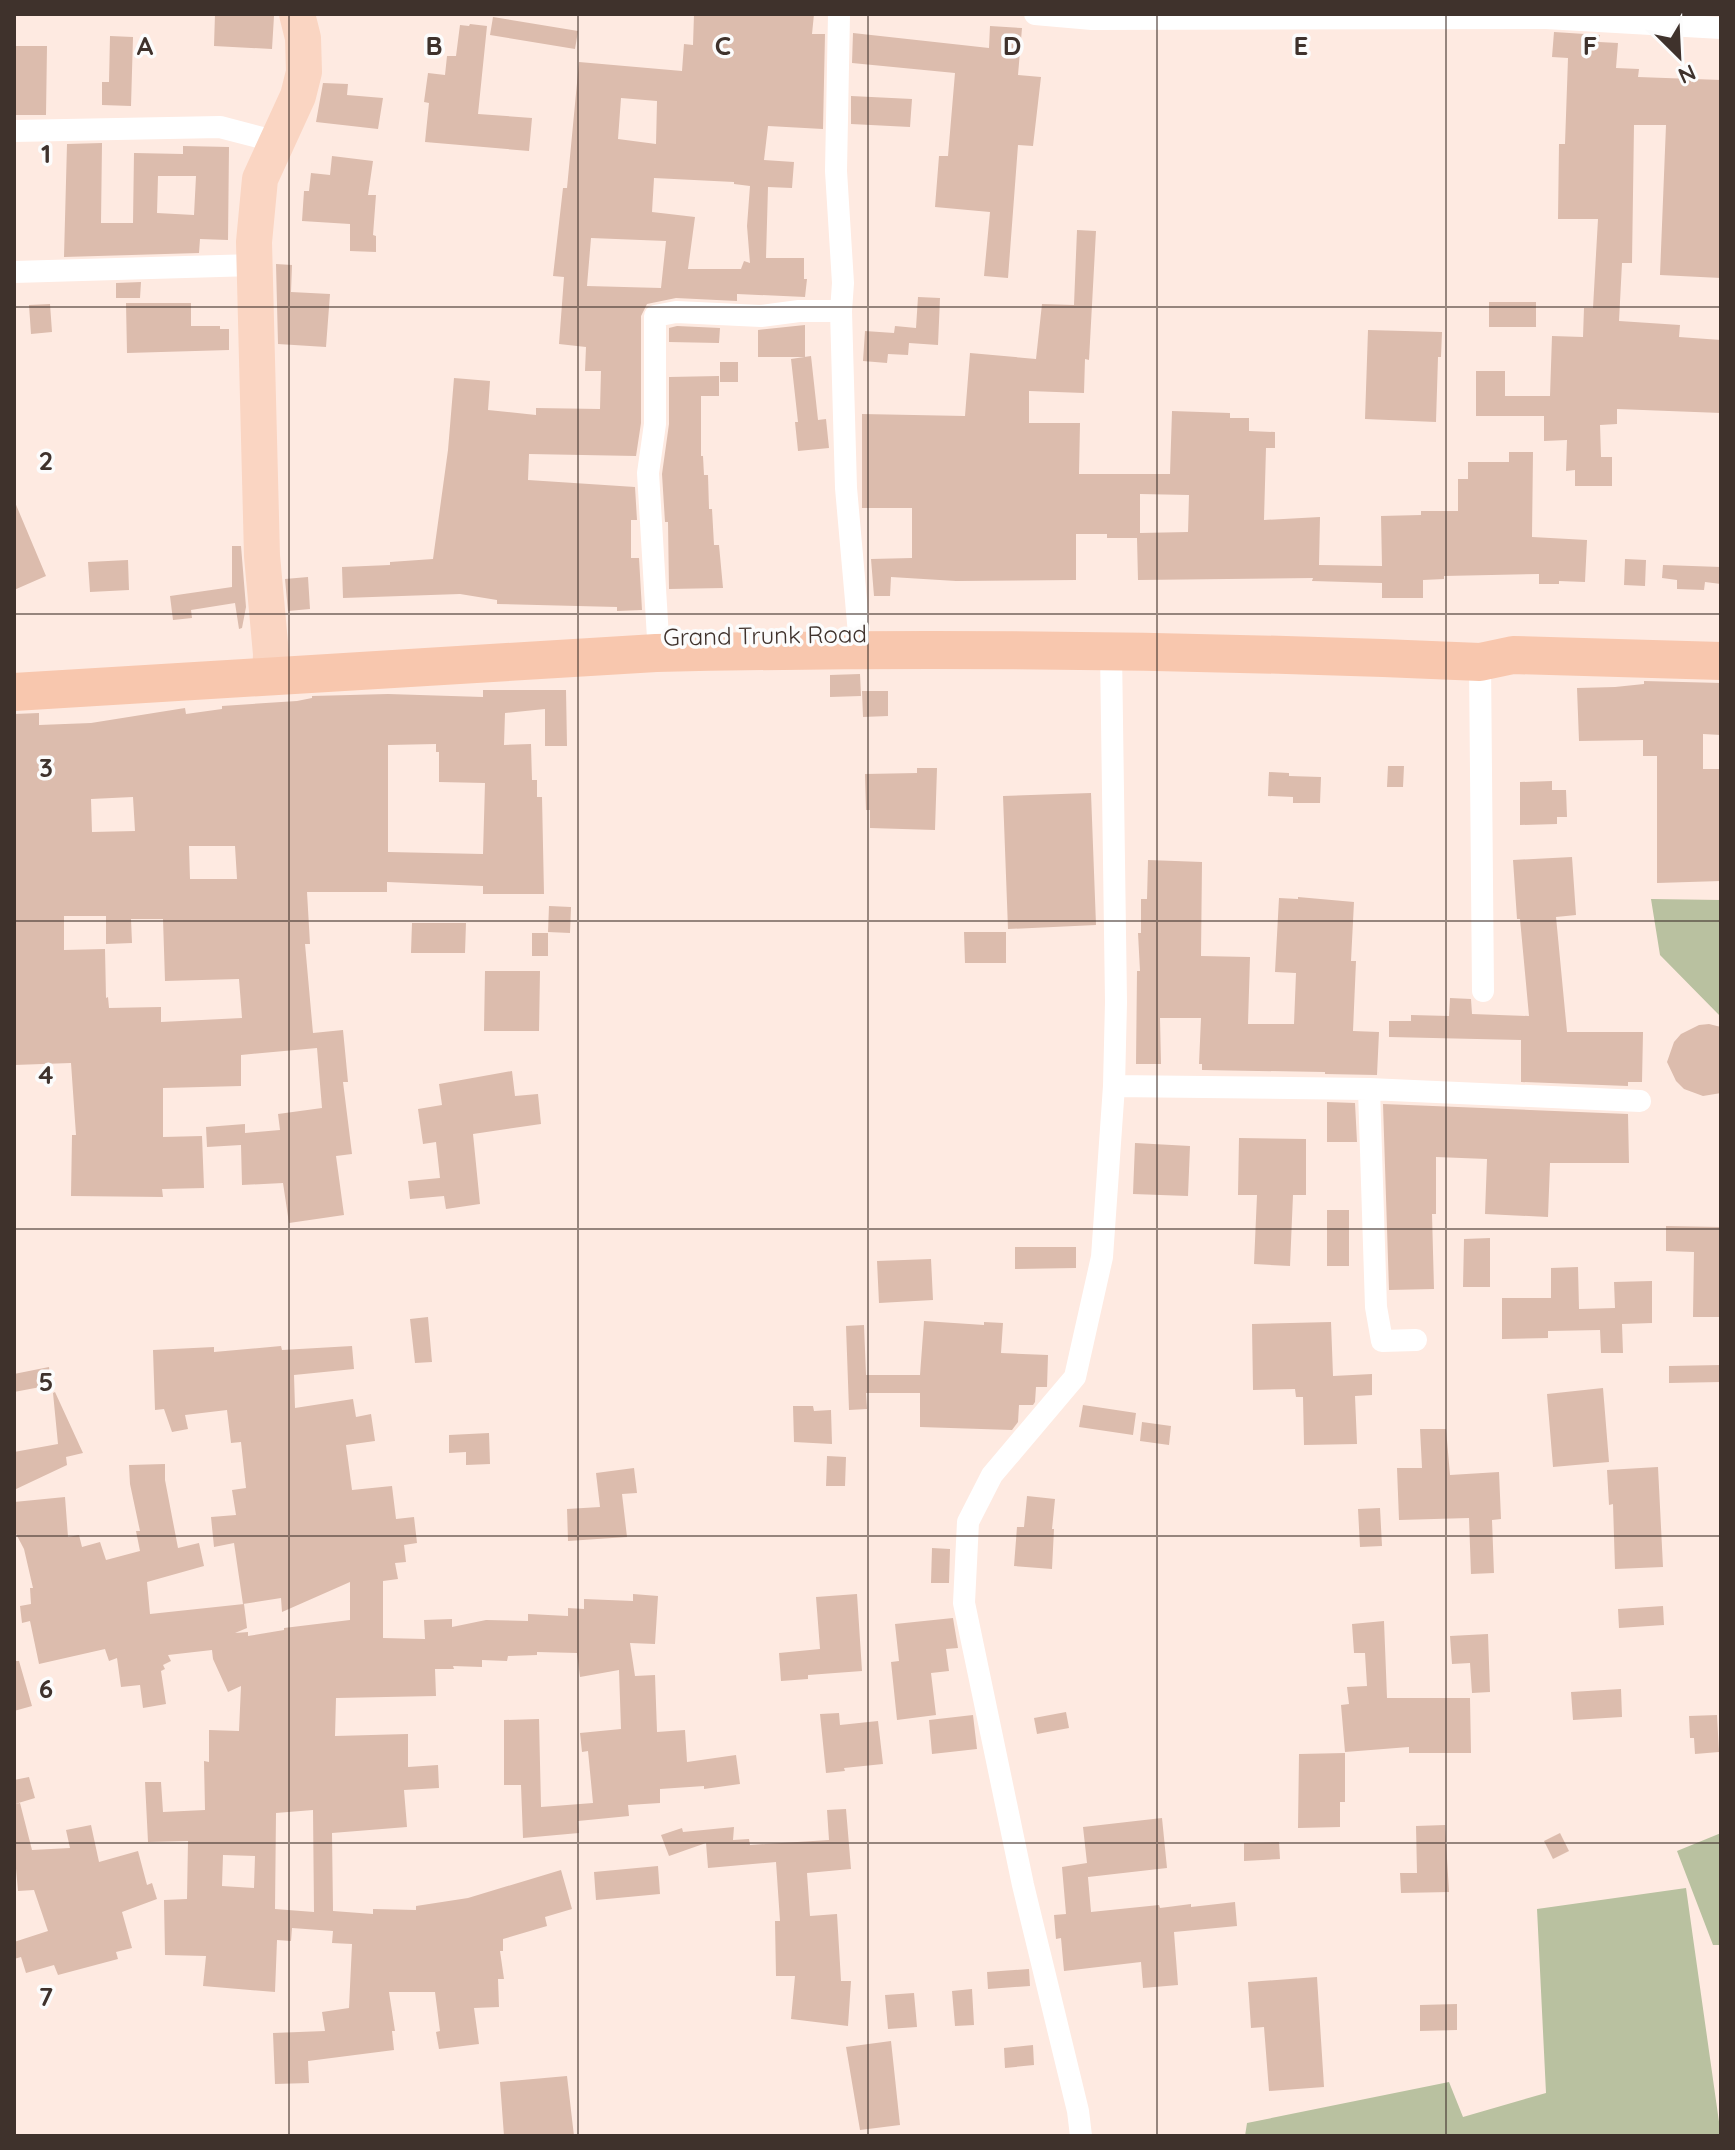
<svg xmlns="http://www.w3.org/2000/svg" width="1735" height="2150" font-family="Quicksand,sans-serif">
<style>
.green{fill:#b9c1a0}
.building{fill:#dcbcad;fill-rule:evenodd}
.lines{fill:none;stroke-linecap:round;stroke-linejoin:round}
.minor{stroke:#fff;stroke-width:22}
.primary{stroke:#fad5c2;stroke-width:36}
.trunk{stroke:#f8c7ae;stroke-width:38}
.grid{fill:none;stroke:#3f322c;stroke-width:2;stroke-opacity:0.55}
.labels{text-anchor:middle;stroke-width:7;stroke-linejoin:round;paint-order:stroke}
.street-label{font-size:24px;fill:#3f322c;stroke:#fcfcfc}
.grid-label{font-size:26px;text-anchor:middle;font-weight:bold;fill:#3f322c;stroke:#fcfcfc;stroke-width:7;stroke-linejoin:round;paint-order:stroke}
</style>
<rect width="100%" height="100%" fill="#feeae1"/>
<path class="green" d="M1651 899 1721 900V1017L1660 955Z
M1721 1833V1945H1713L1677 1851Z
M1686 1888 1721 2136H1245L1247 2123 1449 2082 1463 2117 1546 2093 1537 1909Z"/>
<path class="building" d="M215 14 274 16 272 49 214 46Z
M694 14H814L812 34H825L823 129 768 126 764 160 794 162 792 188 768 187 766 258H804V279H807L805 297 737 294V301L676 298 647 304 641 316V423L636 456 529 454 528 480 635 487 637 520H631V558H639L642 610 617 611V607L497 604V600L460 594 343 598 342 567 390 565V562L433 559 448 450 454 378 490 381 488 410 536 415V408L600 409 601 371H585L586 347 559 344 564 277 553 276 563 188H567L579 62 682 71 684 44 693 45ZM621 98 657 101 656 144 618 139ZM654 178 734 182V184L750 186 747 226 750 263 744 261 741 269H688L695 217 652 212ZM591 238 666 241 661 288 587 286Z
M493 17 578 31 575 49 490 35Z
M470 24 487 26 478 114 532 118 529 151 425 142 429 103 424 102 428 73 445 75 447 56H456L460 25 469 26Z
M990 26 1022 28 1018 75 1041 77 1033 146 1018 145 1008 278 984 276 990 212 935 207 939 156H948L955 73 852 63 853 33 989 48Z
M1554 32 1600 35 1599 42 1618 43 1616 68 1639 69 1638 77 1721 80V278L1660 275 1666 125H1634L1632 263H1622L1619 321 1680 325 1679 337 1721 340V413L1617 409V424L1600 425 1601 457H1612V486H1575V470L1566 471 1567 440 1544 441V416H1476V371H1505V396H1550L1552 336 1583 337 1584 308H1593L1598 219H1558L1559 144H1565L1568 58 1552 57Z
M110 36 133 37 131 106 102 105V82H109Z
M14 46H47L46 115H14Z
M323 83 348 84 347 95 383 98 378 129 316 122Z
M851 96 912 99 910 127 851 124Z
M102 143 101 223H133L134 153 183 154V146L229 147 228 240 200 239 199 253 64 257 67 144ZM158 176H196L194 215 157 213Z
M332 156 373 161 368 195H376L373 235 376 236V252L350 251V224L302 221 304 191H309L311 173 330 175Z
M1077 230 1096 231 1089 360 1085 359 1084 393 1029 391V423H1080L1079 474H1170L1172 411 1230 413V418H1249V431L1275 432V448H1266L1264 520 1320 517 1319 565 1382 566 1381 516 1421 515V511H1458V479H1468V462H1509V452H1533L1532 537 1587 540 1585 582 1559 581V584H1539V574L1444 576V579L1423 580V598H1382V583L1312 581 1313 578 1138 580 1137 538H1107V534H1076V580L956 581 891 577 890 596H874L871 559 912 558V508H862V414L965 416 970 353 1036 359 1042 304 1074 305ZM1140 494 1189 495 1188 532 1140 533Z
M276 264 292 265 291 292 330 294 326 347 278 344Z
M141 282 140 298H116V283Z
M918 297 940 298 938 345 909 343 908 355 888 354 887 363 863 361 865 331 894 333 895 326 916 328Z
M1489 302H1536V327H1489Z
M126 303H191V326H220V329H229V350L127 353Z
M50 304 52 332 31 334 29 305Z
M805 325V357H758V330Z
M677 326 720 328 719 343 669 342V328Z
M1368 330 1442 332 1441 357H1438L1436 422 1365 419Z
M811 356 818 420 826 419 829 448 798 451 795 422H798L791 359Z
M720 362H738V382H720Z
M719 376V396H701V456H703L704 475H708L709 509H712L714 545H719L723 588 669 589 668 522H665L662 474 669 424V377Z
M14 500 46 576 14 590Z
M232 546H241L246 607 242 628 239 629 235 603 191 610 192 618 173 620 170 596 232 587Z
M1625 559 1646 560 1645 586 1624 585Z
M128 560 129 590 90 592 88 562Z
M1663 565 1721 567V584L1705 582 1704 590 1677 589V580L1662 578Z
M308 577 310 609 288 611 285 579Z
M860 674 861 696 830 697V675Z
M1644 681 1721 683V735L1703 734V769H1721V881L1657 883V756H1643V740L1579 741 1577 688 1615 687 1644 684Z
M483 690H566L567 746H545V709L505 713 504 745 531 744 532 780H537V797H542L544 894H483V886L387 882V892H307L310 944H305L313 1033 343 1030 348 1082H343L352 1154 336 1156 344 1215 289 1223 283 1183 242 1185 241 1145 207 1147 206 1127 245 1124V1133L280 1130 278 1114 322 1108 317 1048 241 1055V1086L163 1088V1137L202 1136 204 1188 162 1189 163 1197 71 1196 72 1135H76L71 1063 14 1065V714L39 713V725L91 723 185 708 186 714 222 709V706L297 701 312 698V696L388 694 483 697ZM436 744V752H439V782L485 783 483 854 388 852V745ZM133 797 135 831 92 832 91 799ZM189 846H235L237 879H190ZM64 916H106V944L132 943 131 919H163L165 981 239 979 242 1018 161 1022V1007L109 1008 108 997 106 998 105 949 64 950Z
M862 691H888V716L863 717Z
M1388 766H1404L1403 787H1387Z
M917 768H937L935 830 870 828V810H866L865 774 917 773Z
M1269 772 1289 773V776L1321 777 1320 803H1293V797L1268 796Z
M1552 781V790H1566L1567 817H1557V824L1520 825V782Z
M1091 793 1096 925 1008 929 1003 796Z
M1572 857 1576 915 1556 917 1567 1032H1643L1642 1082H1628V1086L1521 1082V1040L1389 1037V1021H1411V1015L1449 1016 1450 998 1471 999 1472 1014 1529 1016 1520 919H1517L1513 860Z
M1148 860 1202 862 1201 956 1250 957 1248 1024H1294L1296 973 1275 972 1279 898 1298 899V897L1354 902 1351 961H1356L1353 1031 1379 1032 1377 1075 1325 1074V1072L1202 1070V1064H1199L1201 1018H1160L1161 1064H1136L1137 971H1140L1138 933H1141V899H1147Z
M549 906 571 907 570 933 548 932Z
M412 923H466L465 953H411Z
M964 932H1006V963H965Z
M532 933H548V956H532Z
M485 971H540L539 1031H484Z
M1709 1024 1721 1027V1093L1703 1096 1684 1089 1676 1081 1667 1062 1674 1042 1681 1034 1699 1025Z
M512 1071 515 1096 538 1094 541 1124 473 1134 480 1204 446 1209 444 1196 410 1199 408 1181 440 1178 436 1142 423 1144 418 1109 442 1105 439 1084Z
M1327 1102 1355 1103 1357 1142H1327Z
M1383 1104 1628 1114 1629 1163H1550L1548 1217 1485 1214 1487 1159 1436 1157V1214H1432L1434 1289 1389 1290Z
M1239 1138 1306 1139V1195H1293L1290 1266 1254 1264 1257 1195H1238Z
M1135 1143 1190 1146 1188 1196 1133 1194Z
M1327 1210H1349V1266H1327Z
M1666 1226 1721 1227V1317H1693L1694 1252 1666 1251Z
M1490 1238V1287H1463L1464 1239Z
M1015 1247H1076V1268L1015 1269Z
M931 1259 933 1300 879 1303 877 1261Z
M1578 1267 1579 1309 1615 1308 1614 1282 1652 1281V1323L1622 1324 1623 1353H1601L1600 1330 1548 1331V1338L1502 1339V1298H1551V1268Z
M428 1317 432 1362 415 1363 410 1319Z
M924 1321 984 1325V1322L1003 1323 1001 1353 1048 1355 1047 1387H1036L1035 1402 1033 1405H1019L1018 1422 1012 1430 920 1427V1393H866L867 1409 849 1410 846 1326 864 1325 866 1375H920Z
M1331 1322 1333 1376 1372 1374V1395L1355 1396 1357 1444 1304 1445 1303 1397H1296L1295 1389 1253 1390 1252 1324Z
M281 1346 282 1350 352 1346 354 1369 294 1375 295 1408 353 1399 356 1417 371 1414 375 1441 346 1445 352 1490 392 1486 396 1519 414 1517 417 1543 404 1545 406 1562 395 1563 398 1579 383 1581V1638L425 1639 424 1620 452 1619V1627L486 1620 528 1621V1614L568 1616V1608L584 1609V1599L633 1601V1594L658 1596 655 1644 630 1643 635 1676 655 1675 657 1732 685 1730 687 1762 736 1755 740 1784 704 1789V1786L660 1789V1803L628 1805 629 1816 578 1821 579 1833 523 1838 521 1785H504V1720L539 1719 541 1807 593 1803 588 1751 582 1752 580 1733 621 1729 619 1670 580 1677 577 1653 537 1652V1655L508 1656 507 1661 482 1660V1667L453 1666 454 1669H435L436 1696 336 1698 335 1736 408 1734V1767L438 1765 439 1788 404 1790 407 1827 332 1833 333 1911 373 1914V1909L416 1910V1906L468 1898 561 1870 572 1909 545 1917 547 1926 503 1939V1951H500L504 1979H498L499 2007 474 2008 479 2044 439 2049 436 2032 440 2031 435 1992H389L395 2031H392L394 2050 308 2061 309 2083 275 2084 273 2033 325 2031 322 2012 349 2008 352 1944 332 1943 333 1931 292 1928 291 1941 277 1940 275 1992 203 1986 206 1956 165 1955 164 1900 187 1899 188 1841 148 1842 145 1782H161L163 1812 205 1810 204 1761 209 1762V1730L239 1731 241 1686 228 1692 213 1659 212 1650 168 1655 171 1661 163 1665 165 1669 161 1671 166 1704 143 1708 140 1685 121 1687 117 1658 109 1661 105 1649 39 1664 30 1621 22 1623 20 1606 31 1604 30 1588H33L24 1549 14 1530V1502L65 1497 68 1537 79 1535 82 1547 100 1542 106 1560 140 1551 136 1531H140L130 1484 129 1465 165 1464V1480L178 1548 199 1543 204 1566 147 1582 150 1614 244 1604 247 1628 235 1633 248 1632V1636L284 1630V1628L350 1620V1582L282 1612 281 1598 243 1604 234 1543 214 1547 211 1517 236 1515 232 1490 246 1488 241 1442 231 1443 227 1410 185 1415 188 1429 172 1432 164 1409 155 1410 153 1350 214 1347V1352ZM313 1810 314 1912 275 1909 276 1813ZM223 1855 255 1856 254 1888 222 1886Z
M1721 1365V1382L1669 1383V1366Z
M49 1367 51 1385 14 1392V1374Z
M1603 1388 1609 1462 1553 1467 1547 1394Z
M55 1392 83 1453 66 1457 67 1465 14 1490V1452L58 1444 53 1393Z
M1083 1405 1136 1413 1133 1435 1079 1427Z
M793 1406H813L814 1411 831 1410 832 1444 794 1442Z
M1142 1422 1171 1426 1169 1445 1140 1441Z
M1420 1429H1446L1450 1475 1499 1472 1501 1519 1492 1520 1494 1573 1471 1574 1469 1518 1399 1520 1397 1468H1422Z
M489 1433 490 1464 466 1465V1452L449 1453V1435Z
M827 1456 846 1457 845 1486H826Z
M1658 1467 1663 1567 1615 1569 1613 1504 1609 1505 1607 1470Z
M634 1468 637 1493 622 1494 627 1537 568 1541 567 1509 600 1507 596 1473Z
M1027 1496 1055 1499 1052 1529H1054L1052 1569 1014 1566 1017 1527H1024Z
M1380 1508 1382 1546 1360 1547 1358 1509Z
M932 1548 950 1549 949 1583H931Z
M857 1594 862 1671 808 1675V1679L781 1681 779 1653 820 1649 816 1597Z
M1663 1606 1664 1625 1619 1628 1618 1609Z
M953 1618 958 1648 946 1649 949 1671 931 1673 936 1715 897 1720 891 1662 899 1661 895 1624Z
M1384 1621 1387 1698H1470L1471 1753H1409V1747L1345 1752 1341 1705 1349 1704 1347 1687 1367 1686 1365 1653H1354L1352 1624Z
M1488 1634 1490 1692 1472 1693 1470 1663 1452 1664 1450 1636Z
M14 1661H19L32 1706 14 1711Z
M1621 1689 1622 1717 1573 1720 1571 1692Z
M1066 1712 1069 1728 1037 1734 1034 1718Z
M839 1713 840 1725 878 1721 883 1764 844 1768 845 1771 826 1773 820 1714Z
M973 1715 977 1749 932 1754 929 1720Z
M1717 1715 1719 1752 1695 1754 1694 1738H1690L1689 1716Z
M1345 1753V1802H1340V1827L1298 1828 1299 1754Z
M29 1777 35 1798 15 1804 20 1803 32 1850 70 1848 66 1830 91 1825 99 1862 138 1851 147 1885 152 1883 157 1899 122 1912 132 1948 116 1952 118 1959 58 1975 54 1965 26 1973 21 1957 14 1959V1942L48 1931 34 1890 18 1891 14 1846V1780Z
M846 1809 851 1869 807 1873 810 1916 837 1914 841 1981H851L848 2026 791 2019 795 1976H776L775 1921H780L776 1862 708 1868 706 1843 669 1856 661 1835 682 1828 683 1832 734 1827 733 1840 749 1839 750 1845 829 1840 827 1810Z
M1162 1818 1167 1868 1088 1877 1087 1866 1091 1912 1159 1905 1160 1908 1191 1904V1907L1235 1902 1237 1926 1174 1932 1178 1985 1143 1988 1141 1962 1064 1971 1061 1938 1056 1939 1054 1915 1066 1914 1062 1867 1087 1863 1083 1827Z
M1445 1825 1449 1892 1401 1893 1400 1873H1417L1416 1826Z
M1560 1833 1569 1851 1553 1859 1544 1841Z
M1279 1842 1280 1859 1244 1861V1843Z
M658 1866 660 1894 596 1900 594 1872Z
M1029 1969 1030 1986 988 1989 987 1972Z
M1317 1977 1324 2087 1269 2091 1264 2027 1251 2028 1248 1982Z
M972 1989 974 2025 955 2026 952 1991Z
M914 1993 917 2027 888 2029 885 1995Z
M1457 2004V2030L1420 2031V2005Z
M891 2041 900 2125 860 2130 846 2047Z
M1033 2045 1034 2065 1005 2068 1004 2048Z
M567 2076 574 2136H504L500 2082Z"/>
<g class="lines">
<path class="minor" d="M1035 14 1092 19 1546 18 1721 28
M14 131 220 127 277 142
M14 272 254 265
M841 311 846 488 859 634
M658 638 648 473 655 424V316L676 312 761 316 799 311H841L843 283 836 171 839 14
M1480 662 1483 991
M1114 1086 1369 1089 1640 1101
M1369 1089 1376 1307 1382 1341 1416 1340
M1081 2136 1078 2111 1023 1885 964 1603 968 1522 992 1475 1075 1377 1102 1257 1114 1086 1116 1002 1111 651"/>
<path class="primary" d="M270 677 271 654 262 556 254 242 260 179 298 96 304 72 303 38 297 14"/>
<path class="trunk" d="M14 692 656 653C931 647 1205 650 1480 662L1513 655 1721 661"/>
</g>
<path class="grid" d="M289 14V2136M578 14V2136M868 14V2136M1157 14V2136M1446 14V2136M14 307H1721M14 614H1721M14 921H1721M14 1229H1721M14 1536H1721M14 1843H1721"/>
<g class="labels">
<g class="street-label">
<text transform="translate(765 636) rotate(-1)" y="8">Grand Trunk Road</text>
</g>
</g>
<g class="grid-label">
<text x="145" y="55">A</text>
<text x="434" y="55">B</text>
<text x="723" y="55">C</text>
<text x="1012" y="55">D</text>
<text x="1301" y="55">E</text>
<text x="1590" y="55">F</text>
<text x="46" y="163">1</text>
<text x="46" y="470">2</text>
<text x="46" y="777">3</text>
<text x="46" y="1084">4</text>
<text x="46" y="1391">5</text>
<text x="46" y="1698">6</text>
<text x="46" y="2006">7</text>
</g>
<rect width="1735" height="2150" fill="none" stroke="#3f322c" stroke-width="32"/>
<g transform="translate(1679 56) rotate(156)" stroke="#fcfcfc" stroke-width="6" paint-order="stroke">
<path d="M0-6L14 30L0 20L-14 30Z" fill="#3f322c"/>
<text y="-12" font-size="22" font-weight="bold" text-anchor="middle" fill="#3f322c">N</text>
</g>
</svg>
